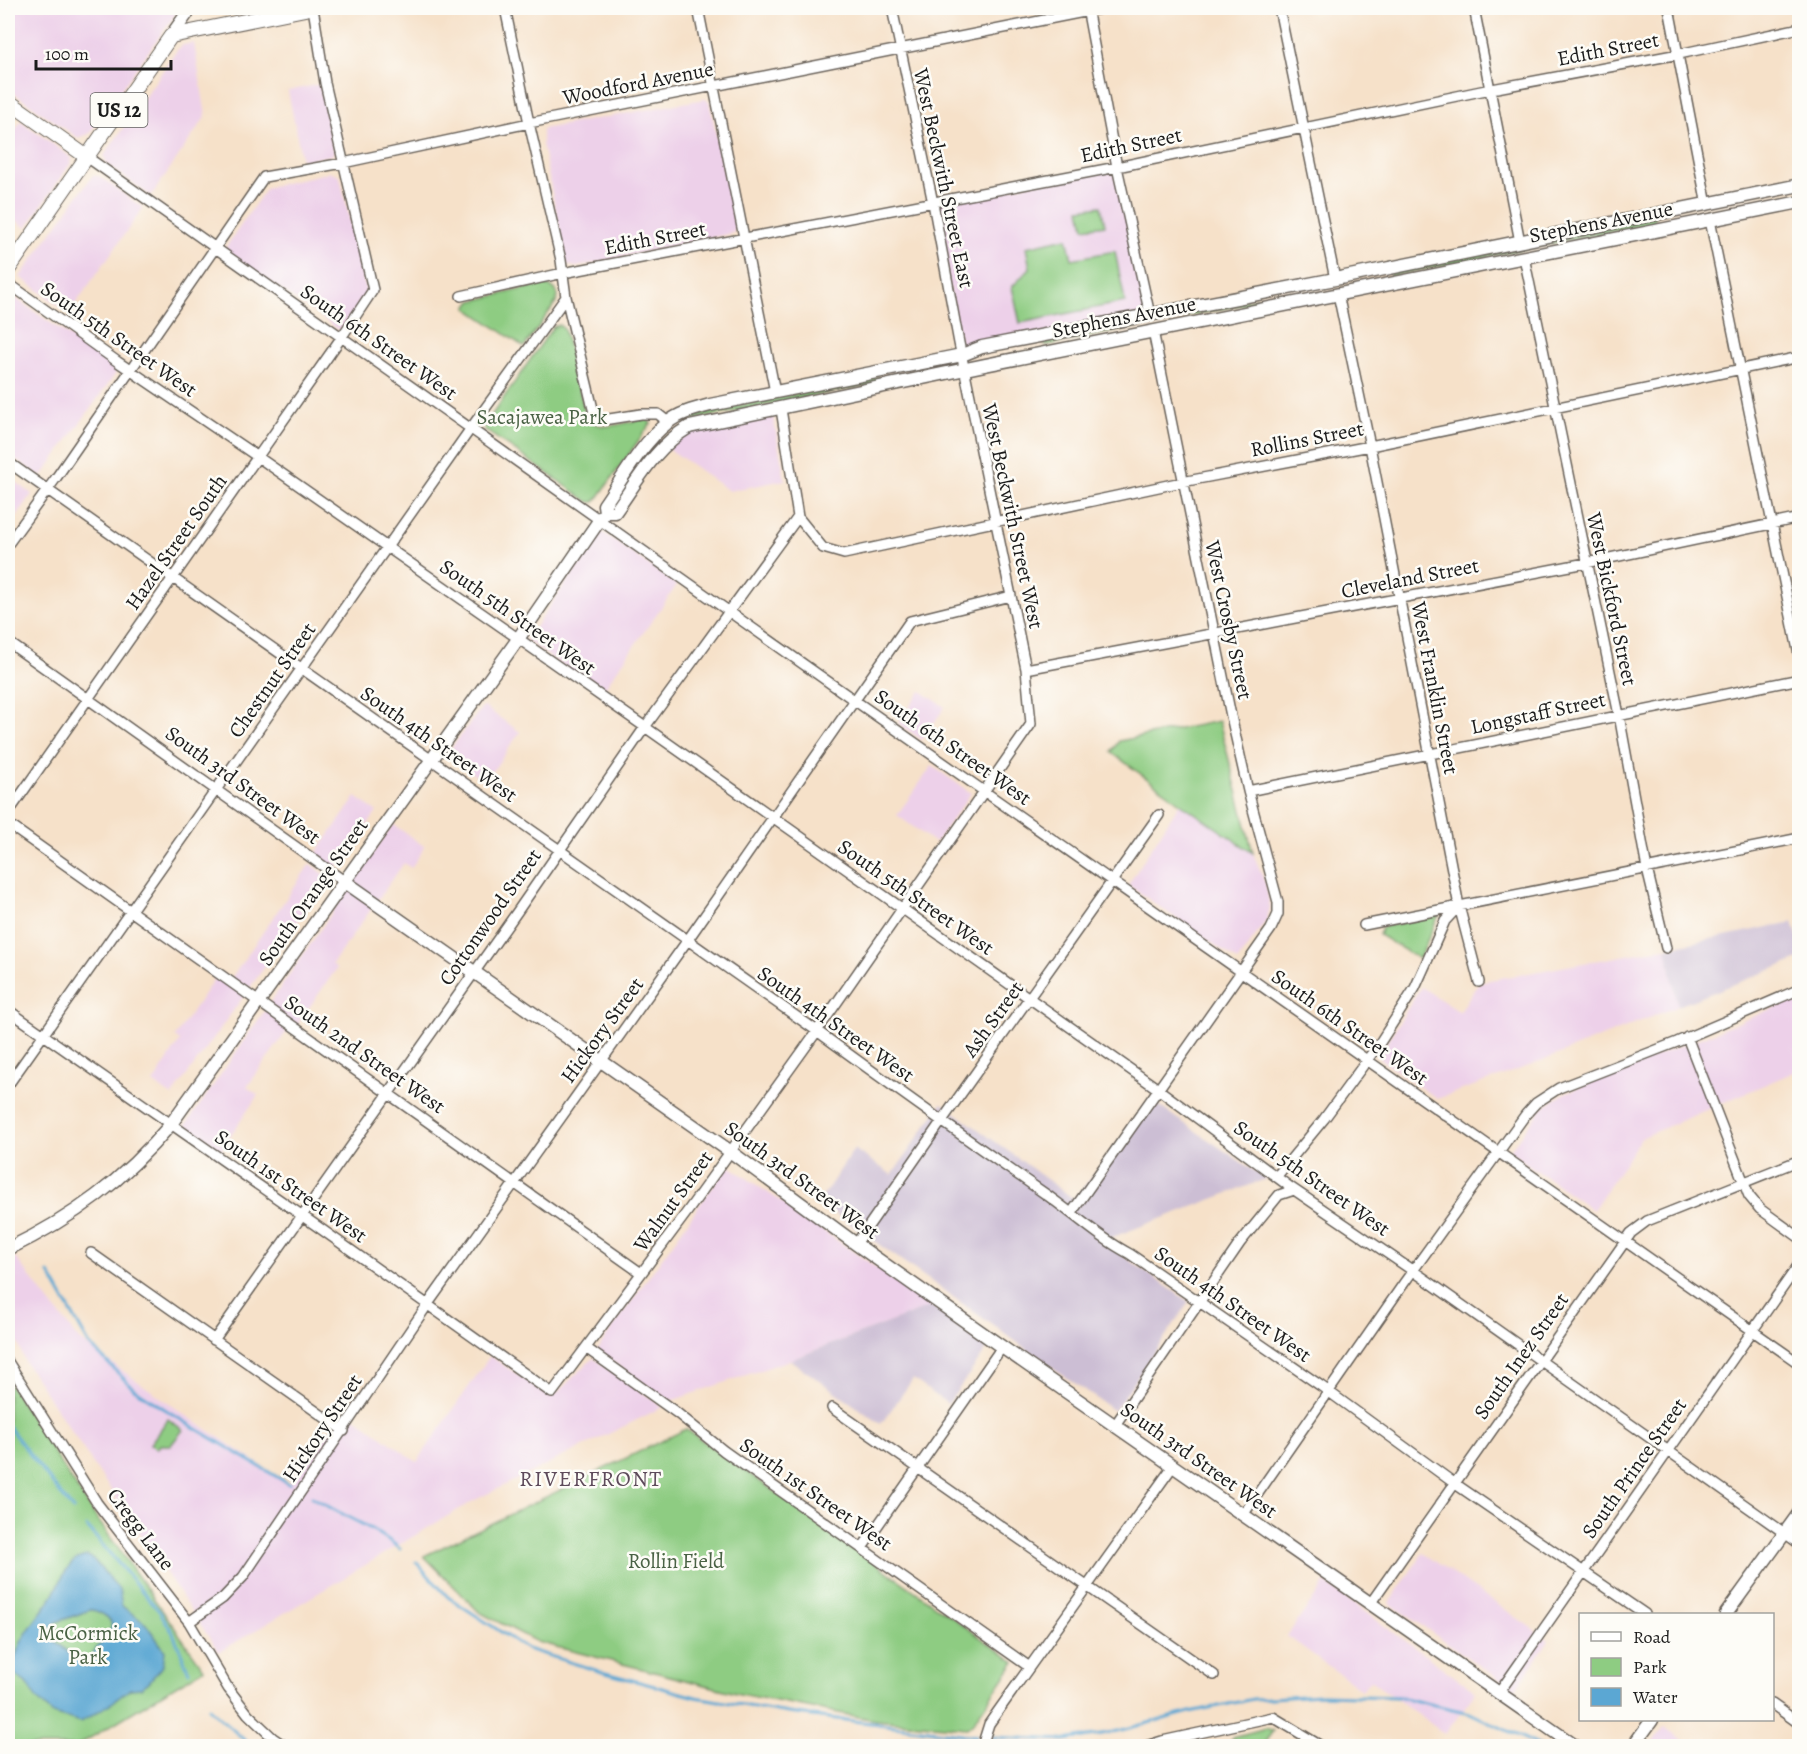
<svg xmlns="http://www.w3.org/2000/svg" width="1807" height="1754" font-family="Alegreya,serif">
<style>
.built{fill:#edd0e9}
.industrial{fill:#ccbed4}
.green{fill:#8ecc82;stroke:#55744f;stroke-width:1.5}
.water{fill:#5ba7d3;stroke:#3c6278;stroke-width:1.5;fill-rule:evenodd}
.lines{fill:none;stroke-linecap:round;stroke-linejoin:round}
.stream{stroke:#5ba7d3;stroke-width:3}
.minor-casing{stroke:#686159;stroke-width:12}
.major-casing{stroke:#686159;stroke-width:15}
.highway-casing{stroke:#686159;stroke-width:16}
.minor{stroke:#fff;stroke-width:9}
.major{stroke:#fff;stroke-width:12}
.highway{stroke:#fff;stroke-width:14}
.labels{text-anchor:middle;stroke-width:5;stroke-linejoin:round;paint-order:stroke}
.shield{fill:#fdfcf7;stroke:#605f5e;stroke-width:1.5}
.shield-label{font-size:20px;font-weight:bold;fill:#1c1c1c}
.street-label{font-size:21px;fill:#1c1c1c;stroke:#fdfcf7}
.park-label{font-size:21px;fill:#4a6245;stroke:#fdfcf7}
.neighbourhood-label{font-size:22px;letter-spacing:1.5px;fill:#5e4b5b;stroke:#fdfcf7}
</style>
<rect width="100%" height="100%" fill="#fdfcf7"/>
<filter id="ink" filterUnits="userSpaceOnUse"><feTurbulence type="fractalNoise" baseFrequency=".0167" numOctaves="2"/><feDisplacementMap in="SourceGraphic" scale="12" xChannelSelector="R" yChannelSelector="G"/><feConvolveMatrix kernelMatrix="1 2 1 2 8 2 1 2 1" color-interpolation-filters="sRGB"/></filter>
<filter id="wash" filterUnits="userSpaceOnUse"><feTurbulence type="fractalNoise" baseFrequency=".008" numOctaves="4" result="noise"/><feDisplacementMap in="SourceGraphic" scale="24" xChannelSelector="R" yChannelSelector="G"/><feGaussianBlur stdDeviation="1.35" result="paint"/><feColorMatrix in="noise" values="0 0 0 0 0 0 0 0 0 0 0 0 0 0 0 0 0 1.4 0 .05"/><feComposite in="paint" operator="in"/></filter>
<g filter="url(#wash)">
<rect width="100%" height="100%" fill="#f6e1c9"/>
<path class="built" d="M8 8H180L89 134 78 138 8 89Z
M194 43 206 116 151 196 107 164 104 156 177 50 183 45Z
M321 84 334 152 332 155 302 161 288 91Z
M705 99 709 101 736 228 733 233 576 267 567 265 542 144V129Z
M21 121 72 158 71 163 26 228 8 214V141Z
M1117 167 1150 315 962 355 933 203Z
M330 172 335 173 340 177 367 295 339 330 225 251 226 247 265 190 269 187Z
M92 176H99L143 208 69 313 20 277Z
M8 293 115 368 116 373 42 476 38 475 8 454Z
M772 410 785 480 729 491 665 446 684 429Z
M8 476 32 494 8 529Z
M602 532 677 585 601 693 526 640Z
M921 691 945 707 922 740 898 723Z
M483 706 520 732 485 782 446 755Z
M932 766 971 793 935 843 897 815Z
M356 797 377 812 335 869 315 855Z
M1180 803 1253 853 1266 885 1270 907 1267 919 1238 961 1128 885Z
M393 824 425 847 411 868 404 863 332 964 337 968 291 1033 287 1031 247 1087 258 1095 221 1150 186 1125Z
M310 864 324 874 327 880 172 1096 153 1083 180 1041 175 1037 218 973 230 980Z
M1666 948 1678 1006 1537 1063 1437 1099 1380 1059 1382 1050 1421 987 1460 1012 1479 982Z
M1799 998V1070L1641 1138 1593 1210 1509 1151 1543 1107 1565 1093Z
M728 1165 932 1306 790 1360 668 1402 597 1350Z
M15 1257 79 1340 187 1416 289 1484 345 1410 417 1462 490 1356 545 1393 555 1395 593 1358 663 1407 473 1501 219 1652 25 1362 8 1316V1262Z
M1423 1553 1549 1640 1515 1690 1389 1603Z
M1325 1583 1476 1692 1445 1734 1370 1680 1362 1690 1287 1636Z
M1664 1727 1692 1746H1650Z"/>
<path class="industrial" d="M1793 922 1799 941V959L1678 1006 1666 948Z
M1153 1102 1266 1179 1102 1241 1189 1302 1114 1411 819 1202 854 1149 892 1175 942 1103 1074 1199Z
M932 1306 989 1346 948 1404 913 1379 881 1424 790 1360Z"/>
<path class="green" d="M1101 206 1105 225 1084 228 1080 209Z
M1655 216V223L1390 276V273Z
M1067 238 1072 259 1115 251 1125 302 1020 323 1012 287 1030 268 1026 247Z
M544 284 555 289 558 295 557 301 524 347 467 308 472 301Z
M1284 293 1285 296 1045 346 1044 343 1054 338Z
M559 325 564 329 586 416C600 434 622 423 642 419L646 418 651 423 595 502H589L485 430 484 426 553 327Z
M879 377 880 383 692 420 695 415 707 412Z
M1219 721 1253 853 1180 803 1111 752 1119 741Z
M1439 915 1419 959 1379 935 1382 927Z
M8 1382 93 1513 204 1669 77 1746H8Z
M168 1419 183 1430 171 1445H160L157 1449 150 1444Z
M686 1429 1015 1662 972 1724 967 1728 875 1720 740 1694 537 1642 479 1612 424 1556Z
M1266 1728 1273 1731 1262 1746H1227L1233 1737Z"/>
<path class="water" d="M87 1556 92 1558 119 1589 122 1606 146 1624 165 1651 163 1665 149 1682 141 1688 130 1689 112 1703 81 1722 53 1714 36 1698 26 1683 14 1674C11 1645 37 1620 52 1597 59 1586 64 1570 74 1561 78 1558 82 1557 87 1556ZM90 1610C96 1610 99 1612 104 1615 123 1626 100 1641 94 1652 91 1656 90 1661 88 1666H85L53 1639 50 1628 57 1622Z"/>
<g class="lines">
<path class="stream" d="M49 1273 89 1344 134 1389 180 1419 289 1484
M8 1426 73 1510
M312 1497C341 1516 374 1526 400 1549
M87 1527 160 1612 173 1633 189 1672
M416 1562 448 1597 527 1649 602 1672 696 1697 788 1713 977 1736
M209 1708 251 1746
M992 1737 1065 1740 1114 1732 1190 1712 1253 1699 1321 1695 1399 1697 1470 1713 1540 1746"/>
</g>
</g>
<g filter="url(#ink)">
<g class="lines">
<g class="minor-casing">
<path id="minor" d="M505 8 529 123 561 260 566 297 594 413 598 420H603L641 414H658L668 422
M698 8 775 392
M1087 8 1117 167 1150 315
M1279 8 1335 279
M1474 8 1520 242
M1669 8 1707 205
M87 157 854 700 1800 1364
M1710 220 1800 660
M1524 257 1619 715 1647 869 1666 948
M8 283 118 362 258 457 645 727 1158 1089 1290 1187 1425 1279 1800 1544
M1338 294 1370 446 1459 906 1479 982
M461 296 563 273 1117 167 1481 91 1679 54 1800 28
M781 409 798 517 823 548 844 554 1182 482 1370 446 1800 357
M8 462 817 1031C892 1086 968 1140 1044 1193 1073 1213 1099 1238 1130 1254L1321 1386 1454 1483 1645 1614
M8 544 56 478 264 177 343 163 529 123 1104 8
M8 642 344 881
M1026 669 1586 563 1800 518
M1248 791 1800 679
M8 813 341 338 373 290 325 83 313 8
M8 824 641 1273
M1364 925 1800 838
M8 1010 314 1224 552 1393 687 1212 817 1031 1031 724 1026 669 959 343 933 203 892 8
M1687 1037 1749 1196 1760 1209 1800 1238
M8 1085 476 421 566 297
M1277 1176 1324 1119 1381 1041 1415 988 1445 921 1459 906
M1072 1212 1271 929 1278 914V902L1248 791 1231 716 1153 331
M856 1244 941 1122 1159 815
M91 1253 344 1431
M214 1340 517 912 645 727 798 517
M586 1348 677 1413 724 1451 1028 1666
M8 1362 97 1503 189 1622 228 1688 248 1714 273 1738 285 1746
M832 1408 1214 1675
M1115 1425 1240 1243 1279 1195 1294 1190
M1243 1515 1404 1283 1526 1114 1536 1103 1559 1088 1677 1042 1800 989
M862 1548 1002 1347
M1370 1604 1631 1233 1647 1221 1800 1160
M189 1622 223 1598 243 1577 428 1304 687 941 910 621 1011 596
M1498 1694 1800 1263
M1772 1704 1800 1724
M982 1746 989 1724 996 1714 1173 1466
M1146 1746 1162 1741 1273 1717 1321 1746"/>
</g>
<g class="major-casing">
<path id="major" d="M171 36 191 8
M605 512 604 505C623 478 641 444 667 423 679 413 695 409 710 405L962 355 982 347 1335 279 1800 185
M605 512H615C638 480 655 447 689 427L985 365 1800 202
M344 881 731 1152 856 1244 1002 1347 1575 1746
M8 1249C74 1217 123 1181 171 1124L518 639 605 512
M1726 1614 1800 1512
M1633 1746 1652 1720"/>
</g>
<g class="highway-casing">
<path id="highway" d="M8 101 87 157
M8 270 171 36 310 8"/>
</g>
<use href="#minor" class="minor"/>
<use href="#major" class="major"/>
<use href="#highway" class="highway"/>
</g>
</g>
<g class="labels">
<rect class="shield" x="90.5" y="93" width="57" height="34" rx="4.5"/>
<g class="shield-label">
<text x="119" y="117">US 12</text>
</g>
<g class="street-label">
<text transform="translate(1608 49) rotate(-11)" y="7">Edith Street</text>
<text transform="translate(638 83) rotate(-11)" y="7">Woodford Avenue</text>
<text transform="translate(1131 145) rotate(-12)" y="7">Edith Street</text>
<text transform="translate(944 178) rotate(78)" y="7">West Beckwith Street East</text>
<text transform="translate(1601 222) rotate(-11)" y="7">Stephens Avenue</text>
<text transform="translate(655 238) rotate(-11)" y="7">Edith Street</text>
<text transform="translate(1124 317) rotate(-11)" y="7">Stephens Avenue</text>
<text transform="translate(119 339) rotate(35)" y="7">South 5th Street West</text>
<text transform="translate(379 342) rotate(35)" y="7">South 6th Street West</text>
<text transform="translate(1307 439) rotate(-11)" y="7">Rollins Street</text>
<text transform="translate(1013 516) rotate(78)" y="7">West Beckwith Street West</text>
<text transform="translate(176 542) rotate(-55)" y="7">Hazel Street South</text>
<text transform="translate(1410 578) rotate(-11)" y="7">Cleveland Street</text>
<text transform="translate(1612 599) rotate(78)" y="7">West Bickford Street</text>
<text transform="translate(518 617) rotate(35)" y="7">South 5th Street West</text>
<text transform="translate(1229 620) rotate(78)" y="7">West Crosby Street</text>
<text transform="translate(272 680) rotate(-55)" y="7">Chestnut Street</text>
<text transform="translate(1435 688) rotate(79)" y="7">West Franklin Street</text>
<text transform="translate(1538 713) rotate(-12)" y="7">Longstaff Street</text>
<text transform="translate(439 744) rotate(35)" y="7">South 4th Street West</text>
<text transform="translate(953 747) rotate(35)" y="7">South 6th Street West</text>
<text transform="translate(243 785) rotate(36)" y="7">South 3rd Street West</text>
<text transform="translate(313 892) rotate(-55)" y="7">South Orange Street</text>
<text transform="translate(916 897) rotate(35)" y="7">South 5th Street West</text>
<text transform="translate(490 917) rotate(-55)" y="7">Cottonwood Street</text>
<text transform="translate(993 1019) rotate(-54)" y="7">Ash Street</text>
<text transform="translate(836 1024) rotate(35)" y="7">South 4th Street West</text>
<text transform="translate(1350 1027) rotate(35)" y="7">South 6th Street West</text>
<text transform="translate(602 1030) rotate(-54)" y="7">Hickory Street</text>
<text transform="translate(365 1054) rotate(35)" y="7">South 2nd Street West</text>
<text transform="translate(1312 1178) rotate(35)" y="7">South 5th Street West</text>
<text transform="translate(802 1180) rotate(36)" y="7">South 3rd Street West</text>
<text transform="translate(291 1186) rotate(35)" y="7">South 1st Street West</text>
<text transform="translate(673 1201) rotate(-54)" y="7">Walnut Street</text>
<text transform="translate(1233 1304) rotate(35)" y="7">South 4th Street West</text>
<text transform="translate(1521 1356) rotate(-55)" y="7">South Inez Street</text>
<text transform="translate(322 1428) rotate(-56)" y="7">Hickory Street</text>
<text transform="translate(1199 1460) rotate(35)" y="7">South 3rd Street West</text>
<text transform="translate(1634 1468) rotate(-55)" y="7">South Prince Street</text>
<text transform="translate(816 1494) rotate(35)" y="7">South 1st Street West</text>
<text transform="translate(141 1529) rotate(53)" y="7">Cregg Lane</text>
</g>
<g class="park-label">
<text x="542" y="424">Sacajawea Park</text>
<text x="676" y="1568">Rollin Field</text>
<text x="88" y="1640">McCormick<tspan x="88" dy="24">Park</tspan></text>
</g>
<g class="neighbourhood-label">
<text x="591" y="1486">RIVERFRONT</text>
</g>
</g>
<rect width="1807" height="1754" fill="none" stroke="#fdfcf7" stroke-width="30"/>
<rect x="1579" y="1613" width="195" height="108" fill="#fdfcf7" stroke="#a3a29f" stroke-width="1.5"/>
<rect x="1591" y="1632" width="30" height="9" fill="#ffffff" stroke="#a3a29f" stroke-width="1.5"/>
<text x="1633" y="1643" font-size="18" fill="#1c1c1c">Road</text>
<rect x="1591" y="1658" width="30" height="18" fill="#8ecc82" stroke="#a3a29f" stroke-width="1.5"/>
<text x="1633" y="1673" font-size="18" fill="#1c1c1c">Park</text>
<rect x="1591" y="1688" width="30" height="18" fill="#5ba7d3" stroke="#a3a29f" stroke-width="1.5"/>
<text x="1633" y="1703" font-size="18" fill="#1c1c1c">Water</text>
<path d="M36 60v9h135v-9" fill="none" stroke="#1c1c1c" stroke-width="3"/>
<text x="45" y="60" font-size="18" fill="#1c1c1c" stroke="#fdfcf7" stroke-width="4.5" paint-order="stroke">100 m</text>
</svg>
